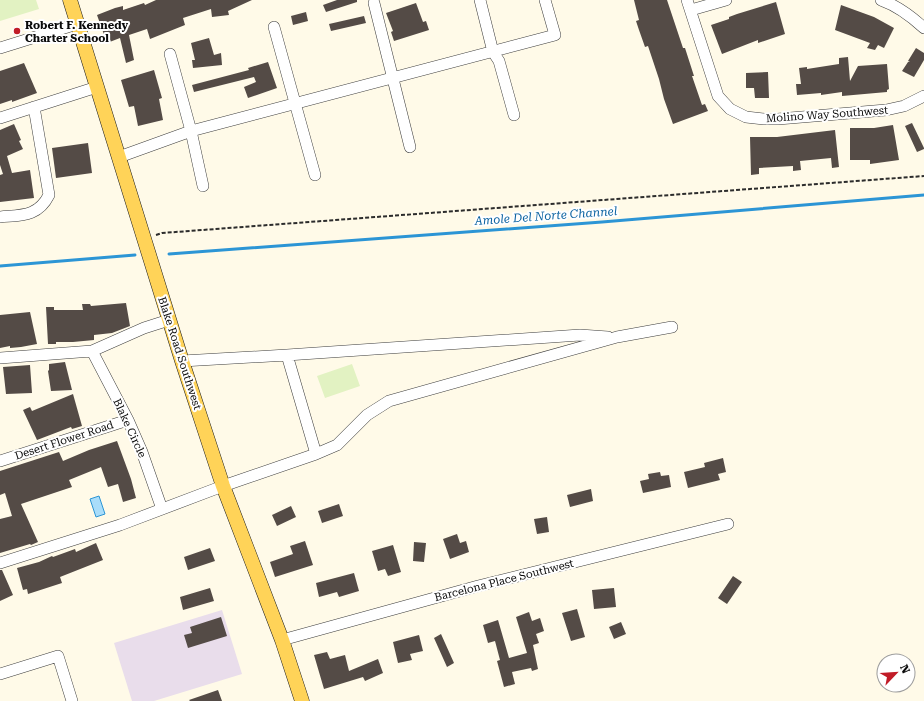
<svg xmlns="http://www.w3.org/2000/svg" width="924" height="701" font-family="'Roboto Serif',serif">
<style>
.industrial{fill:#e9ddeb}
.pitch{fill:#e2f2c2}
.water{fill:#a9ddfa;stroke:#2c95d5}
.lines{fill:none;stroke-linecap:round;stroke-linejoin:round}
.stream{stroke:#2c95d5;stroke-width:3}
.building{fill:#544b46}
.minor-casing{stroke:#3d3d3d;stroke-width:12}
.major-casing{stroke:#1b1b1b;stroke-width:15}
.path{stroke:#2c2c2c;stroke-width:2;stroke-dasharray:4 2;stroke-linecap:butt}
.minor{stroke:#fff;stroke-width:11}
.major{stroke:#ffd358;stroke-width:14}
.poi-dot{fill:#c11c27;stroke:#fff;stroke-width:1.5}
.labels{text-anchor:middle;stroke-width:4;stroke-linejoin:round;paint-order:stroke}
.poi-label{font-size:11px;font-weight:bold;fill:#0a0a0a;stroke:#fff;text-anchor:start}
.street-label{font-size:11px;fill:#0a0a0a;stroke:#fff}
.water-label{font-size:12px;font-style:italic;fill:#0e64a2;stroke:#fff}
</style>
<rect width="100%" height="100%" fill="#fffae8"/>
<path class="industrial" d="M222 610 242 674 154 701H132L114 643Z"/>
<path class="pitch" d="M0 0H36L39 9 0 21Z
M352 364 360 386 325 398 317 376Z"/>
<path class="water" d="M99 496 105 514 96 517 90 499Z"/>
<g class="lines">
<path class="stream" d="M169 254 602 222 924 195
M0 266 135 255"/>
</g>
<path class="building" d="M156 0H252L228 11 229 15 212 17 211 9 183 18 185 25 150 39 147 29 129 35 134 60 126 63 120 38 107 43 97 15 115 8 123 6V10L144 3 145 5Z
M337 0H357V2L326 12 323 5Z
M634 0H667L683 48H685L694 76H692L702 105 705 104 708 111 673 124 664 99 659 79 648 46 645 47 639 30 636 21 639 20Z
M776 2 785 34 758 43V40L722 54 711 25 729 19V17L737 14Z
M416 3 423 22 426 21 429 30 394 41 391 32 393 31 386 13Z
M841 5 874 17 894 28 884 48 878 45 875 50 867 48 870 43 835 30Z
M306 12 308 21 293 25 291 16Z
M364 16 366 23 331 31 329 24Z
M209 38 214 55 221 53 222 65 193 68 192 60H195L191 43Z
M916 48 924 53V60L914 77 902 71 908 62H910L908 61Z
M848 57 850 81 858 66 887 64 889 89 887 90V92L842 96V92L821 95V93L797 95 796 84H801L799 68 807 67V69L839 64V58Z
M268 62 277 88 248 98 244 87 256 82 254 77 194 92 192 85 249 70 248 68Z
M24 63 37 93 12 102V100L0 104V71Z
M154 70 162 98 159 99 163 120 138 126 134 106 129 107 121 80Z
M768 72 769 98H755L754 88H746V73Z
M912 123 924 148V149L917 152 905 126Z
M14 124 21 140 19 141 23 149 7 156 12 173 30 170 34 198 0 202V175L3 174 0 165V130Z
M893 125 899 160 870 164V160H850V128H874Z
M835 130 839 167 832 168 831 158 800 161 801 170 793 171V166L759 168V174L751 175 750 137H777Z
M88 143 92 173 56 178 52 148Z
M126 303 130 326 112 333 94 335V340L73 342H56V344H48L46 307H54V310H83L82 304H90L91 306Z
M30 312 37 344 21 347 10 348V346L0 348V315Z
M65 362 72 390 51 391 48 371 49 370V364Z
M30 365 32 393 6 394 3 367Z
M73 394 82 426 72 429 71 427 37 440 23 410 30 407 32 411Z
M117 441 131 479 136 498 123 502 118 484 108 487 101 467 69 480 72 487 21 504 38 542 31 545 30 544 0 553V519L12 516 5 493 0 495V471L59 452 63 461 89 450Z
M723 458 726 472 718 474 720 480 688 488 684 472 705 467 704 463Z
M660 472 661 476 669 475 671 487 643 493 640 481 649 479 648 474Z
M591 489 593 501 570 507 567 495Z
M339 504 343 516 322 523 318 511Z
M291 506 296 517 277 526 272 515Z
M547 517 549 532 537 534 534 519Z
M457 534 460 543 466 541 469 552 450 559 443 539Z
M305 541 313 565 275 577 270 562 293 554 290 546Z
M414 542 426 543 424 562 413 561Z
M96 543 103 560 60 577 62 583 28 594 27 589 23 590 17 568 39 562 52 556 53 557 75 549 76 552Z
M393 545 401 572 388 576 385 569 378 571 372 551Z
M210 548 215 561 188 570 184 557Z
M0 570H2L13 595 0 601Z
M354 573 359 591 339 597 337 592 319 597 316 583Z
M733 576 742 582 727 604 718 598Z
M210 588 214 601 183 610 180 597Z
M614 588 616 607 594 609 592 590Z
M577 609 585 637 571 641 562 613Z
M529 612 532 621 540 618 544 631 536 634 539 643 533 645 538 669 532 671 531 668 512 672 515 684 504 687 497 661 500 660 495 641 488 643 483 625 498 620 509 658 527 653 516 617Z
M221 617 227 636 188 648 184 635 192 633 190 627Z
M621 622 626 634 614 639 609 627Z
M441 634 454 663 447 667 434 638Z
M419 635 423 651 410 654 412 660 398 663 393 642Z
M327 652 330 659 345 655 349 671 378 659 383 673 365 681 363 677 324 689 314 655Z
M218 690 222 701H190L189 700Z"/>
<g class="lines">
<g class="minor-casing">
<path id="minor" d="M480 0 493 52 499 61 514 115
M687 0 718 96 730 109 746 117 764 119H778L886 110 904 106 924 96
M881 0C898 6 911 16 924 28
M374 3 410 147
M691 10 726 0
M274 27 315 175
M0 48 77 24
M170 54 191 131 203 186
M0 118 97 87
M119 157 191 131 555 35 545 0
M0 217C21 215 38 217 49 195L34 107
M92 351 128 420 142 452 162 509
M287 355 316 454
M0 358 92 351 144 328 169 320
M182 361 287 355 580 335 608 337
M0 461 128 420
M0 563 120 525 223 486 316 454 337 445 367 415 389 401 617 337 672 327
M282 640 478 586 728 524
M0 674 58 656 72 701"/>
</g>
<g class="major-casing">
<path id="major" d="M70 0 182 361 223 486 282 640 302 701"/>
</g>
<path class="path" d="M156 235 162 233 924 176"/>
<use href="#minor" class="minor"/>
<use href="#major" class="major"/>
</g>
<circle class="poi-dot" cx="17" cy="31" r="4"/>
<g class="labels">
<g class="poi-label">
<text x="25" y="29">Robert F. Kennedy<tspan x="25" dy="13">Charter School</tspan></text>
</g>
<g class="street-label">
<text transform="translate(827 114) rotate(-4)" y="4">Molino Way Southwest</text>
<text transform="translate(180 353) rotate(72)" y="4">Blake Road Southwest</text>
<text transform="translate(130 428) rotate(65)" y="4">Blake Circle</text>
<text transform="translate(64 440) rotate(-18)" y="4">Desert Flower Road</text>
<text transform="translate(504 580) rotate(-14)" y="4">Barcelona Place Southwest</text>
</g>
<g class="water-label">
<text transform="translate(546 216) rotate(-4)" y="4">Amole Del Norte Channel</text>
</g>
</g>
<g transform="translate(896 673) rotate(65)"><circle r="19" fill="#ffffff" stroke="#9d9d9d"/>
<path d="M0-3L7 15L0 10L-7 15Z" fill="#c11c27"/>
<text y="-6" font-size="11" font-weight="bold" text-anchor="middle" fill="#0a0a0a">N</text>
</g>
</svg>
